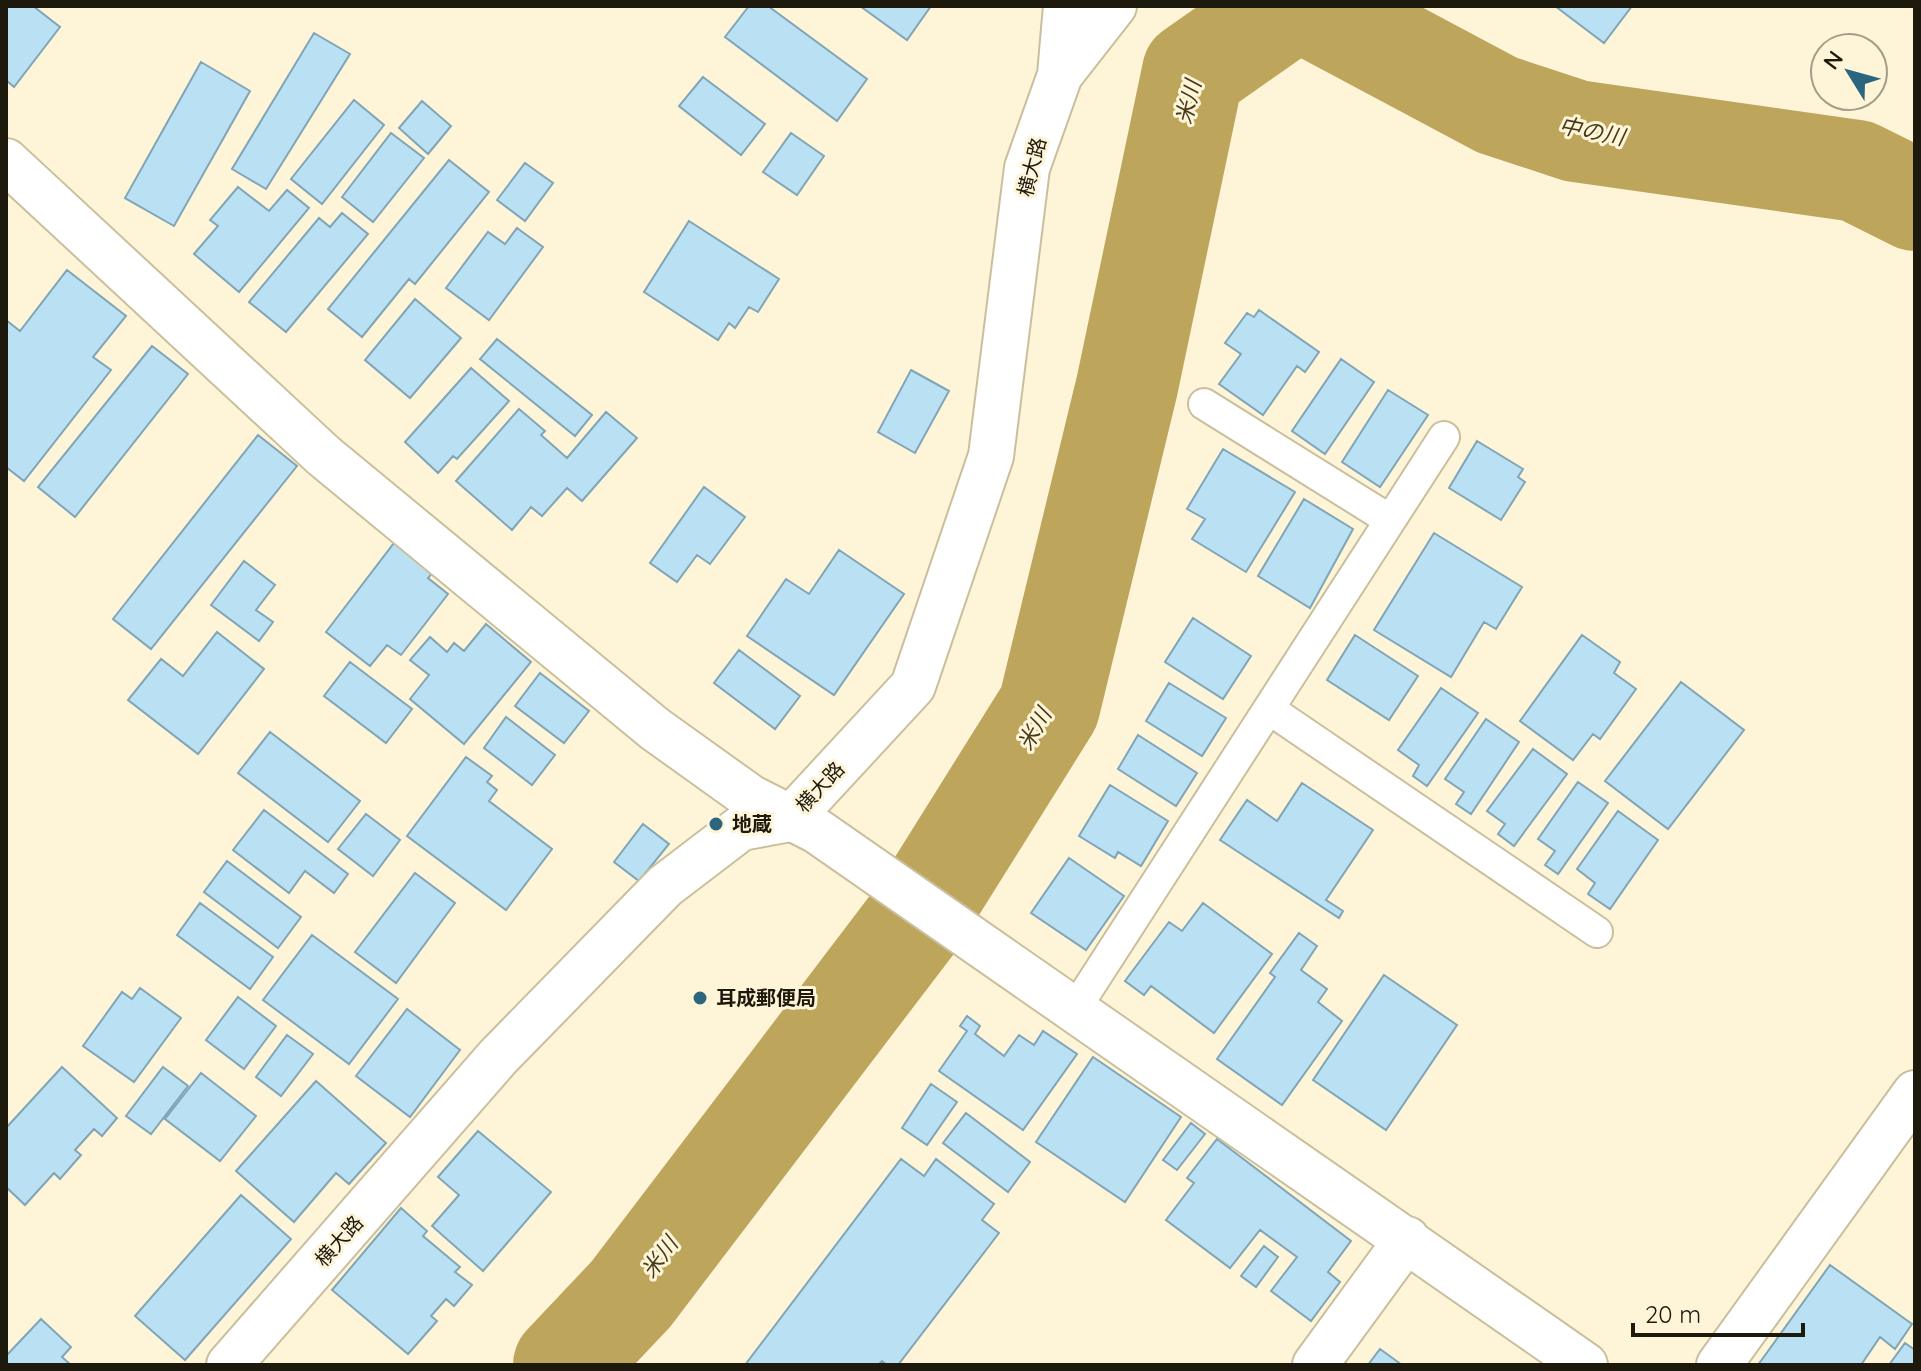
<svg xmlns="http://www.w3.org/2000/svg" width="1921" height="1371" font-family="Quicksand,'Noto Sans JP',sans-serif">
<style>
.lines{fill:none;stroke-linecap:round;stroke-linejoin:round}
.river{stroke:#bda55b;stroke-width:102}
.building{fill:#bae1f3;stroke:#80a5b6;stroke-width:2}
.lane-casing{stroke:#cabf9d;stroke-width:34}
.street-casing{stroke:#cabf9d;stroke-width:48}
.lane{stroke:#fff;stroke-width:30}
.street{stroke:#fff;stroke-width:44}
.poi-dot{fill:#2b667e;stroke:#fef4d8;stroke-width:3}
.labels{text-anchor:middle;stroke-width:6;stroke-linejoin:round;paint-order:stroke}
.street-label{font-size:20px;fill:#1e190d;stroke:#fef4d8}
.poi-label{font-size:20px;font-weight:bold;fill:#1e190d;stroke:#fef4d8;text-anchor:start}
.water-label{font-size:22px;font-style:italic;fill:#453a19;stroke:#fef4d8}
</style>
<rect width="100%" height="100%" fill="#fef4d8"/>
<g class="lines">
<path class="river" d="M1287 6 1317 9 1497 105 1576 131 1857 171 1915 200
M564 1365 631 1294 917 918 1049 707 1127 386 1193 72 1287 6"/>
</g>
<path class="building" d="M6 6H33L60 27 14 87 6 80Z
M749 6H768L867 79 837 121 725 37Z
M860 6H931L907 40Z
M1555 6H1632L1604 43Z
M314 33 350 54 266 189 232 169Z
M201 62 250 91 174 226 125 198Z
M703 77 765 124 741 155 679 106Z
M354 100 384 125 322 204 291 179Z
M422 101 451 126 428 154 399 128Z
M391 133 424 158 373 222 342 197Z
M791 133 824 156 797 195 763 172Z
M449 160 489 192 415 284 409 279 362 337 328 309Z
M525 163 553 183 525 221 497 200Z
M238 187 269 211 287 190 309 208 239 292 194 254 218 226 210 220Z
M342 213 368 234 286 332 249 302 319 218 330 227Z
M689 221 779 279 758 312 749 307 735 328 729 323 718 340 644 292Z
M517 228 543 247 489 320 446 288 488 232 505 244Z
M67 270 126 316 93 357 111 370 24 481 6 467V320L20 331Z
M415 299 461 338 410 398 365 360Z
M1259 310 1319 352 1305 372 1297 366 1263 415 1219 384 1241 354 1225 343 1247 313 1254 317Z
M497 339 592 415 575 436 480 359Z
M152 346 188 374 75 517 38 487Z
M1341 359 1374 382 1325 454 1292 431Z
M471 368 509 401 457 459 453 456 438 473 405 442Z
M911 370 949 391 915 453 878 432Z
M1388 390 1428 415 1380 487 1342 462Z
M519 409 545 431 541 435 567 458 606 412 637 438 582 501 567 488 542 516 531 507 512 530 456 481Z
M258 435 297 466 151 649 113 619Z
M1477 441 1523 469 1518 477 1525 482 1501 520 1449 488Z
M1223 449 1295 492 1246 572 1192 539 1205 519 1187 509Z
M704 487 745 517 710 564 697 555 677 582 650 563Z
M1304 499 1353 529 1310 608 1258 576Z
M1434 533 1522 587 1496 629 1484 622 1451 677 1374 630Z
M394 543 433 572 428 578 448 594 401 655 387 645 370 666 326 632Z
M839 550 904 594 834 695 747 636 786 579 809 594Z
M244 561 275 585 256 610 273 622 259 641 211 605Z
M1193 618 1251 656 1223 699 1165 662Z
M486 624 531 662 464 744 410 699 429 675 410 660 430 637 447 652 454 643 464 651Z
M217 632 264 669 198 754 128 700 161 659 183 676Z
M1355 635 1418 676 1389 720 1327 680Z
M1582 635 1620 662 1614 673 1636 689 1600 739 1593 734 1573 760 1520 721Z
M739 650 800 696 775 729 714 683Z
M350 662 412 709 386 743 324 696Z
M540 673 589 711 564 743 515 706Z
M1681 682 1744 730 1668 829 1605 781Z
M1169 683 1226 718 1202 756 1146 721Z
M1441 688 1478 713 1427 786 1413 776 1419 765 1398 750Z
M506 717 555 755 532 785 484 748Z
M1486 719 1519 742 1471 814 1456 804 1464 792 1445 779Z
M270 732 360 801 328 842 238 773Z
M1138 735 1197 773 1176 806 1118 769Z
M1533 749 1567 774 1514 846 1498 834 1505 824 1487 811Z
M466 757 492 776 487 782 497 790 489 801 552 849 506 910 407 836Z
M1578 782 1608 803 1558 874 1545 865 1555 851 1538 839Z
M1302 783 1373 830 1326 900 1343 911 1339 918 1220 840 1247 800 1277 821Z
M1110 785 1168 821 1141 866 1118 852 1115 858 1079 836Z
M264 810 348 874 334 893 305 871 289 893 233 850Z
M1618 811 1658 840 1610 909 1588 894 1595 883 1577 869Z
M366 814 400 840 373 876 338 849Z
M643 824 669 844 639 881 614 862Z
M1069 858 1124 896 1086 950 1031 913Z
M227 861 301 917 278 948 204 892Z
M415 873 455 903 396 983 355 952Z
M200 903 273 957 250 989 177 935Z
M1203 903 1272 954 1214 1033 1151 986 1144 995 1125 981 1169 922 1182 931Z
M1299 933 1317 946 1301 970 1327 989 1318 1002 1342 1021 1282 1105 1217 1059 1275 977 1270 973Z
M312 935 398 999 349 1064 263 1000Z
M1384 975 1457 1025 1386 1130 1313 1080Z
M140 988 181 1018 134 1082 83 1046 122 992 132 999Z
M238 997 276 1026 244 1069 206 1040Z
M407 1009 460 1050 410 1117 356 1076Z
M967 1016 980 1026 975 1034 1004 1056 1019 1035 1034 1045 1043 1031 1077 1054 1023 1130 939 1071 967 1031 960 1026Z
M287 1035 313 1054 281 1096 256 1077Z
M1093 1057 1181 1117 1125 1202 1036 1142Z
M62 1067 117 1118 102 1136 94 1129 75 1150 81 1155 60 1179 54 1173 25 1205 6 1187V1128Z
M163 1067 188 1086 151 1134 126 1116Z
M201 1073 256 1116 220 1161 165 1119Z
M316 1081 386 1143 349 1184 336 1173 294 1222 236 1171Z
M931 1084 957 1102 927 1145 902 1128Z
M966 1113 1030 1162 1008 1192 943 1143Z
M1191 1123 1205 1134 1177 1170 1163 1160Z
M478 1131 551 1192 483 1271 432 1226 459 1195 438 1177Z
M1217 1139 1351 1241 1328 1272 1340 1282 1311 1321 1271 1291 1297 1257 1260 1230 1230 1268 1166 1220 1194 1183 1187 1178Z
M901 1159 924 1176 936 1159 994 1204 982 1220 999 1233 898 1365H887L882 1361 878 1365H745Z
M241 1195 291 1239 185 1360 135 1316Z
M401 1208 427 1231 423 1236 460 1267 455 1272 472 1285 454 1306 446 1299 431 1316 437 1321 408 1354 332 1290Z
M1264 1246 1278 1257 1256 1287 1241 1276Z
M1830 1265 1912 1324 1895 1349 1880 1337 1861 1365H1758Z
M41 1319 71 1347 62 1357 71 1365H6V1356Z
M1905 1343 1915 1350V1365H1889Z
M1380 1349 1402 1365H1368Z"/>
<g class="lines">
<g class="lane-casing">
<path id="lane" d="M1204 404 1390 520
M1269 709 1597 932
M1075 1009 1444 437"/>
</g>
<g class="street-casing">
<path id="street" d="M1060 75 1114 6
M6 161 324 456 655 729 750 797 817 831 1585 1365
M229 1365 498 1057 665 886 741 828 790 819 913 686 991 456 1027 168 1060 75 1066 6
M1315 1365 1407 1239
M1719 1365 1915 1093"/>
</g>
<use href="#lane" class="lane"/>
<use href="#street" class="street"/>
</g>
<g class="poi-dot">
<circle cx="716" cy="824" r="8"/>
<circle cx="700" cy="998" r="8"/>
</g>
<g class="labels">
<g class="street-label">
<text transform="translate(1032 167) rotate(-76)" y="7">横大路</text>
<text transform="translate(820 787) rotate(-47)" y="7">横大路</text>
<text transform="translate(339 1241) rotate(-48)" y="7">横大路</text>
</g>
<g class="poi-label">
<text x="732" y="831">地蔵</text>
<text x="716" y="1005">耳成郵便局</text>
</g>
<g class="water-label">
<text transform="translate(1188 102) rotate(-76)" y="8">米川</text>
<text transform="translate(1592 131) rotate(11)" y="8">中の川</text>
<text transform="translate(1034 729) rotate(-60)" y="8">米川</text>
<text transform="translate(659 1257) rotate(-53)" y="8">米川</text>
</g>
</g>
<rect width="1921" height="1371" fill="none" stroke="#1e190d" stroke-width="16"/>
<g transform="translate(1849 72) rotate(307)"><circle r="38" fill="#fef4d8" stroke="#a49c87" stroke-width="2"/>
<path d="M0-6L14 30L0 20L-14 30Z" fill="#2b667e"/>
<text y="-12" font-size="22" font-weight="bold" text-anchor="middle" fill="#1e190d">N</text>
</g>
<path d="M1633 1323v12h170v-12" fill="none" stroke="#1e190d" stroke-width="4"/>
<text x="1645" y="1323" font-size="24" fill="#1e190d" stroke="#fef4d8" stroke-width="6" paint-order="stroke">20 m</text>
</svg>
